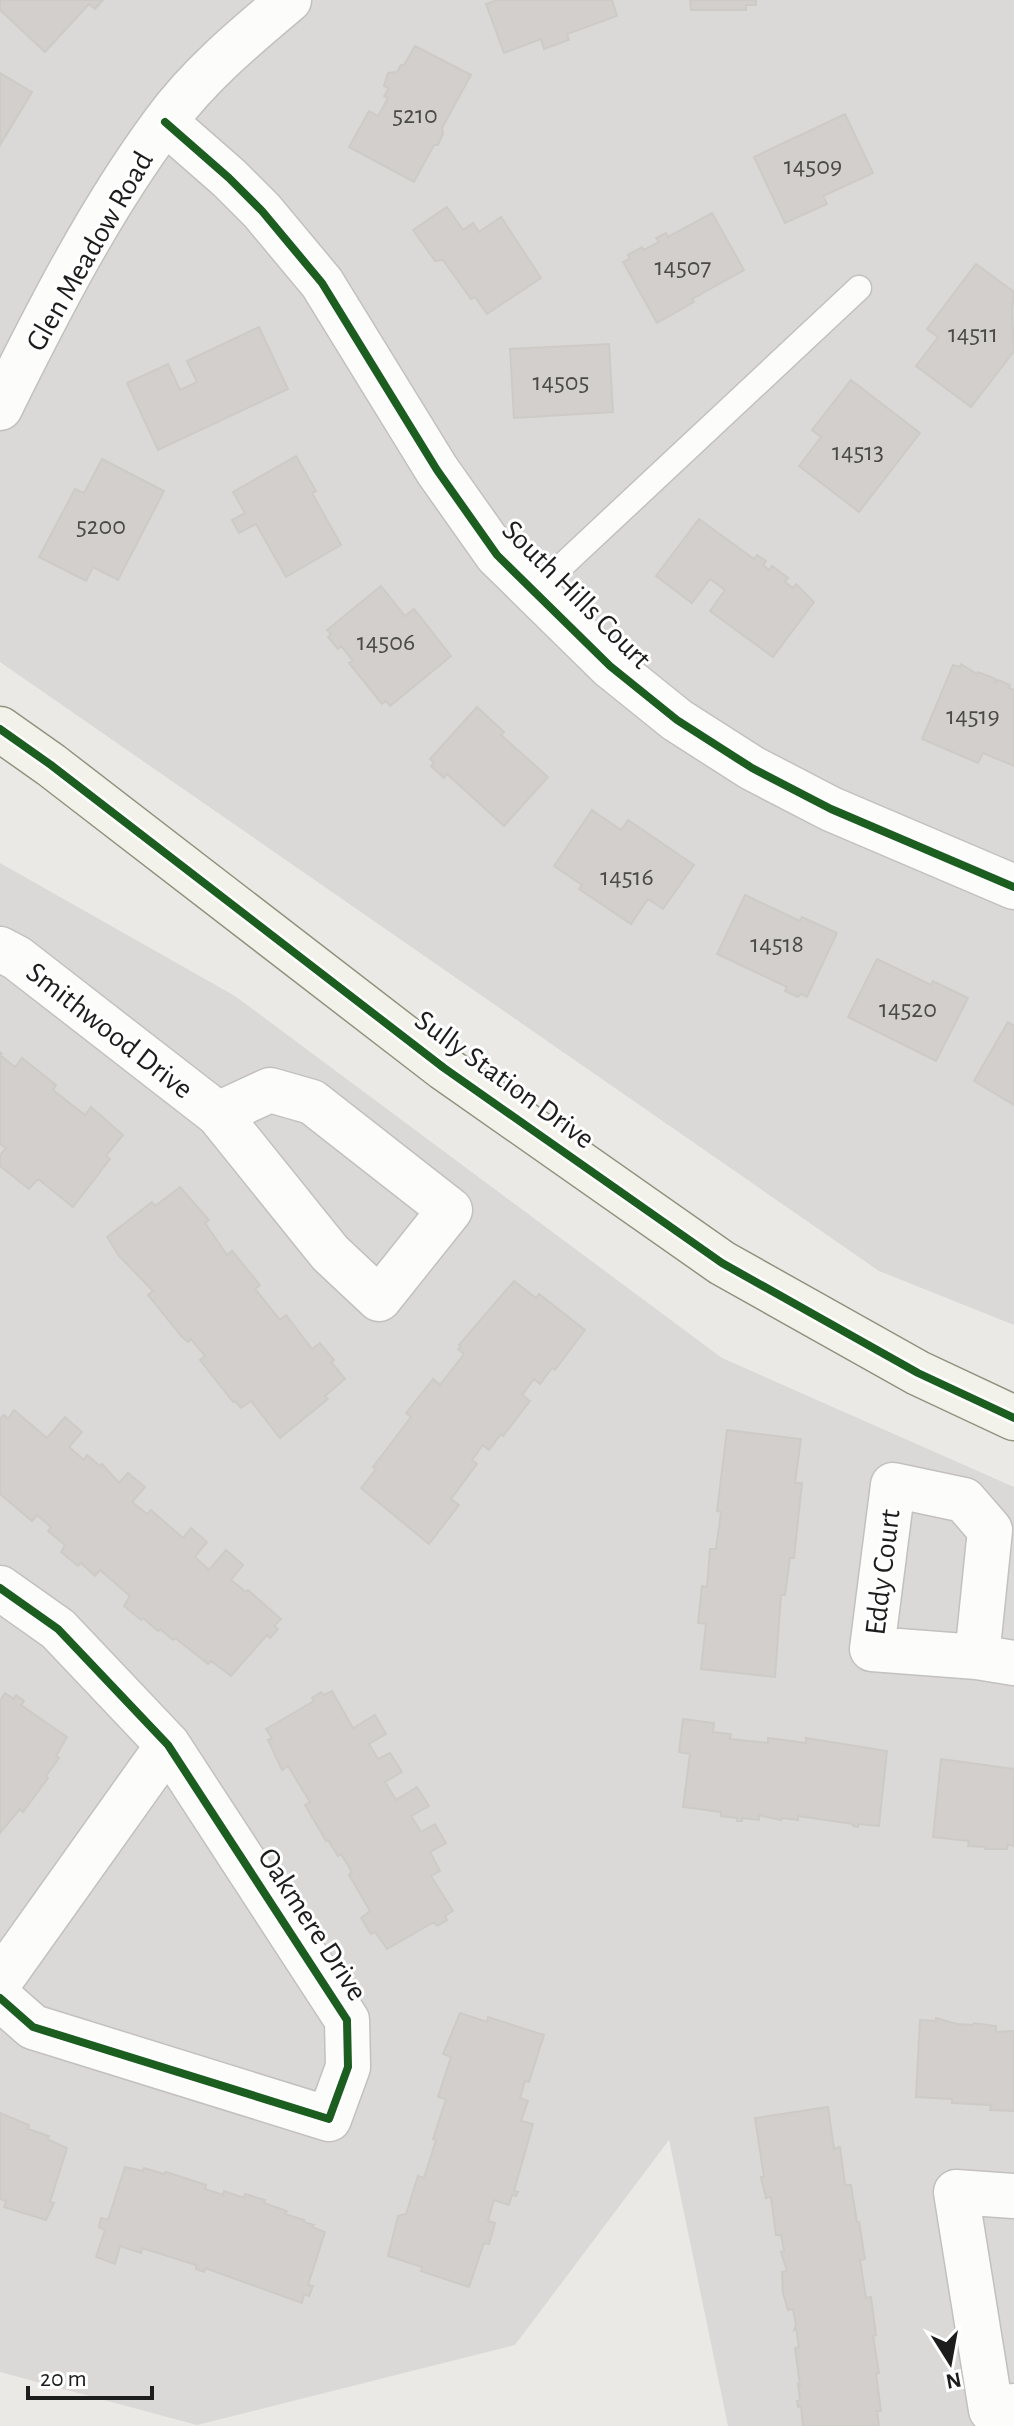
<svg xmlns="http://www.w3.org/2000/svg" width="1014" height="2426" font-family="'Alegreya Sans',sans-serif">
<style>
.residential{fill:#dad9d7}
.building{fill:#d2cfcc;stroke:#cecbc7;stroke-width:2}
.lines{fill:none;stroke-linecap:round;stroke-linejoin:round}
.lane-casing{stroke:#c2c1c0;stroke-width:27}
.street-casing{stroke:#c2c1c0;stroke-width:47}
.secondary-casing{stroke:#92937f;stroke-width:47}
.lane{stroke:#fcfcfb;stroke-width:24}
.street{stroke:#fcfcfb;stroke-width:44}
.secondary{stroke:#f2f2ea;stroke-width:44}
.cycleway-casing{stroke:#fff;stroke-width:13}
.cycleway{stroke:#1b5e20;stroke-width:8}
.labels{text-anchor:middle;stroke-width:6;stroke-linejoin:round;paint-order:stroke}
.number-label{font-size:26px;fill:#4a4a49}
.street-label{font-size:30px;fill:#1d1d1d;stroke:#fff}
</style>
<rect width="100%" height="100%" fill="#ebe9e5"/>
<path class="residential" d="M0 0H1014V1325L879 1271 0 662Z
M0 863 235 996 722 1358 1014 1487V2426H728L669 2140 515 2345 197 2425 0 2372Z"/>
<path class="building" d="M0 0H103L95 9 89 4 45 52 0 10Z
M497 0H612L617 16 567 34 569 40 544 49 541 39 504 53 486 4Z
M690 0H756V5H746V10H691Z
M415 46 471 75 442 128 443 134 438 145H434L414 182 349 147 369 111 378 116 388 98 384 96 389 88 384 86 388 73 397 72 401 65H404Z
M0 73 32 92 0 145Z
M845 114 873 173 823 196 827 204 785 223 754 157Z
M447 207 463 230 473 223 479 232 501 217 541 278 487 314 475 297 471 299 443 260 435 261 413 230Z
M712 213 744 270 692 299 694 302 657 323 623 262 630 259 628 255 642 247 644 250 659 242 656 238 666 233 668 237Z
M976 264 1014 292 1012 311 1014 351 971 407 916 366 938 337 927 329Z
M259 327 288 389 158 450 127 383 168 364 180 390 197 382 187 361Z
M609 344 613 412 514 418 510 349Z
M851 380 920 433 859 512 799 466 821 437 812 430Z
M296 456 316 491 312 493 341 545 286 577 256 524 239 533 232 520 245 513 233 492Z
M102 459 164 491 118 580 93 567 86 581 39 557 75 489 84 493Z
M699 519 754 559 757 555 766 561 763 565 769 570 772 566 788 578 785 582 793 588 796 584 814 602 773 657 710 611 725 590 710 579 692 603 656 576Z
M381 586 405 616 414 609 451 656 390 706 386 701 382 704 349 663 353 661 341 646 338 649 328 637 331 634 327 630Z
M961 664 977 674 978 672 996 679 995 682 999 680 1010 685 1009 688 1014 690V766L983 753 978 763 922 739 953 665 960 667Z
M477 707 504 732 501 735 548 777 504 826 447 774 444 778 431 766 434 763 430 759Z
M592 810 621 830 628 820 694 865 663 909 648 899 631 924 579 889 582 885 554 866Z
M745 895 800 921 802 917 837 933 807 997 801 994 798 997 785 991 787 987 717 954Z
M877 959 931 985 933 981 968 998 936 1061 848 1017Z
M1008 1022 1014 1026V1105L974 1081Z
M0 1052 2 1054 0 1055 15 1067 22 1058 56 1085 53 1090 85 1115 91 1107 123 1135 106 1156 110 1159 73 1207 38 1179 29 1189 0 1166V1155L6 1148 0 1144Z
M180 1187 209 1220 205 1223 227 1255 232 1251 260 1285 255 1289 280 1320 286 1315 312 1349 320 1343 334 1360 331 1362 345 1379 325 1396 328 1399 280 1438 251 1401 241 1408 235 1401 233 1402 200 1360 205 1356 191 1339 188 1342 182 1337 148 1295 153 1291 119 1256 107 1237 152 1202 155 1206Z
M514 1281 536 1298 539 1294 585 1330 555 1370 552 1368 540 1384 534 1379 522 1395 530 1401 503 1436 501 1434 489 1450 483 1445 472 1460 477 1464 451 1499 459 1505 429 1544 361 1488 376 1469 373 1467 411 1417 406 1413 433 1379 440 1385 464 1354 458 1349 461 1347 459 1345Z
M14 1410 47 1438 65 1417 82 1432 69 1447 84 1460 87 1455 100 1466 102 1464 119 1483 128 1473 145 1487 132 1502 147 1514 151 1510 183 1538 191 1528 207 1542 195 1557 209 1570 226 1550 243 1565 231 1580 246 1592 248 1590 281 1619 274 1626 278 1629 270 1638 267 1635 231 1676 211 1661 208 1664 175 1638 173 1640 160 1629 158 1631 143 1618 141 1620 124 1606 130 1596 100 1570 95 1576 81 1563 78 1566 61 1552 65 1545 48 1531 51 1527 37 1515 32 1521 0 1494V1419L4 1415 8 1419Z
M727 1430 801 1439 795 1483H802L794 1558H790L785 1595H781L775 1677 701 1669 706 1624 698 1623 702 1586 707 1587 710 1549H716L721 1512 717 1511Z
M332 1691 353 1728 375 1715 386 1734 369 1744 378 1759 390 1753 402 1772 385 1782 396 1800 417 1787 429 1806 411 1816 421 1832 435 1824 446 1843 430 1852 440 1871 431 1876 453 1911 445 1916 447 1920 437 1926 434 1922 387 1949 375 1932 371 1934 361 1918 370 1911 349 1875 352 1872 341 1854 338 1856 328 1840 326 1841 305 1805 310 1802 288 1766 282 1770 268 1740 272 1738 266 1729 314 1701 312 1698 321 1692 324 1695Z
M5 1693 14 1699 16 1695 24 1701 21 1705 67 1737 56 1756 59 1758 46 1776 48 1778 23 1812 20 1809 0 1833V1701Z
M683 1719 714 1723 713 1732 731 1734 730 1739 768 1743V1738L806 1743V1738L887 1751 879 1826 858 1824V1827L853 1826V1824L798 1816V1820L782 1818 781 1820 759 1815V1820L742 1818V1821H737V1818L721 1816V1812L683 1807 690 1754 679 1752Z
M941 1759 1014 1769V1846L1008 1844 1007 1849H985L986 1847 968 1846 969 1841 933 1837Z
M460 2013 487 2022 488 2017 544 2035 529 2082 525 2081 520 2098 528 2101 521 2121 533 2124 514 2191 518 2192 516 2196 512 2195 509 2205 494 2200 488 2221 495 2223 489 2244 484 2243 469 2287 421 2271 422 2267 388 2256 398 2216 406 2214 418 2176 424 2178 436 2140 433 2139 446 2099 438 2097 451 2057 443 2054Z
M936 2018 957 2024 973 2025 974 2023 996 2026V2032L1014 2031V2111L990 2110 991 2105 952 2103V2099L916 2097 920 2020 936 2021Z
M828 2107 834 2149 840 2147 845 2185H851L857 2222H859L865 2259 860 2260 866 2298 871 2297 876 2335 873 2336 879 2373 876 2374 881 2411H877L879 2426H803L801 2406 798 2407 797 2401 800 2400 798 2384 800 2385 795 2348 799 2347 796 2329 794 2330 796 2325 793 2309 788 2310 783 2293 782 2272 787 2271 781 2252 784 2251 781 2235H776L771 2197 766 2198 762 2182 761 2177H764L755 2118Z
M0 2113 29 2125 28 2129 49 2136 47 2139 67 2148 50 2202 54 2203 46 2220 4 2207 6 2201 0 2199Z
M125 2167 143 2171 144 2168 164 2174 166 2172 206 2185 205 2189 223 2195 224 2191 244 2198 245 2194 265 2200 264 2203 287 2211 285 2214 304 2220V2222L314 2225 312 2227 325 2232 308 2285 313 2286 309 2296 304 2294 302 2303 205 2268 204 2272 196 2269V2265L142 2248 141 2253 120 2246 115 2264 96 2257 105 2230 99 2227 101 2218 108 2220Z"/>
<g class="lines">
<g class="lane-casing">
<path id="lane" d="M534 592 859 288"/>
</g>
<g class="street-casing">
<path id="street" d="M165 122 229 178 262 211 322 283 437 470 497 555 610 666 677 720 752 768 831 809 1014 887
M0 408C48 311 99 211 164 123 198 76 245 37 289 0
M0 949 17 958 218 1114 330 1253 379 1299 450 1210 312 1102 270 1090 218 1114
M0 1588 58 1629 168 1745 347 2020 348 2067 329 2119 33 2027 0 1998
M977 1657 990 1530 964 1500 893 1485 872 1649 977 1657 1014 1663
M0 1981 168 1745
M1014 2196 956 2192 991 2410 1014 2406"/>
</g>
<g class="secondary-casing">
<path id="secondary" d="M0 729 51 765 444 1068 722 1263 918 1373 1014 1418"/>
</g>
<use href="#lane" class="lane"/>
<use href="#street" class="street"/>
<use href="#secondary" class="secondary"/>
<g class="cycleway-casing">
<path id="cycleway" d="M165 122 229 178 262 211 322 283 437 470 497 555 610 666 677 720 752 768 831 809 1014 887
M0 729 51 765 444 1068 722 1263 918 1373 1014 1418
M0 1588 58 1629 168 1745 347 2020 348 2067 329 2119 33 2027 0 1998"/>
</g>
<use href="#cycleway" class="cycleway"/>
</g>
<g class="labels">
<g class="number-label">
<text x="415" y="123">5210</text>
<text x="813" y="174">14509</text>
<text x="683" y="275">14507</text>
<text x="973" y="342">14511</text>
<text x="561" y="390">14505</text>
<text x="858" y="460">14513</text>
<text x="101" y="534">5200</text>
<text x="386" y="650">14506</text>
<text x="973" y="724">14519</text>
<text x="627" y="885">14516</text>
<text x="777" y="952">14518</text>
<text x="908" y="1017">14520</text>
</g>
<g class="street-label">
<text transform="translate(89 251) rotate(-60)" y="10">Glen Meadow Road</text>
<text transform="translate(577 594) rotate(45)" y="10">South Hills Court</text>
<text transform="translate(110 1030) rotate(38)" y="10">Smithwood Drive</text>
<text transform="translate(505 1079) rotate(36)" y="10">Sully Station Drive</text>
<text transform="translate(882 1572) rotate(-83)" y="10">Eddy Court</text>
<text transform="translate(313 1924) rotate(57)" y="10">Oakmere Drive</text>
</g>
</g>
<g transform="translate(950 2362) rotate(169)" stroke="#ffffff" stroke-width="6" paint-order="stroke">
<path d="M0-6L14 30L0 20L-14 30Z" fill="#1d1d1d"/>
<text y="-12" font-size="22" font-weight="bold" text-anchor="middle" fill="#1d1d1d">N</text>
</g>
<path d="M28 2386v12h124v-12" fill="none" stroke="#1d1d1d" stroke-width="4"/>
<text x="40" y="2386" font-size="24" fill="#1d1d1d" stroke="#ffffff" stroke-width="6" paint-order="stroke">20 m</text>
</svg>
